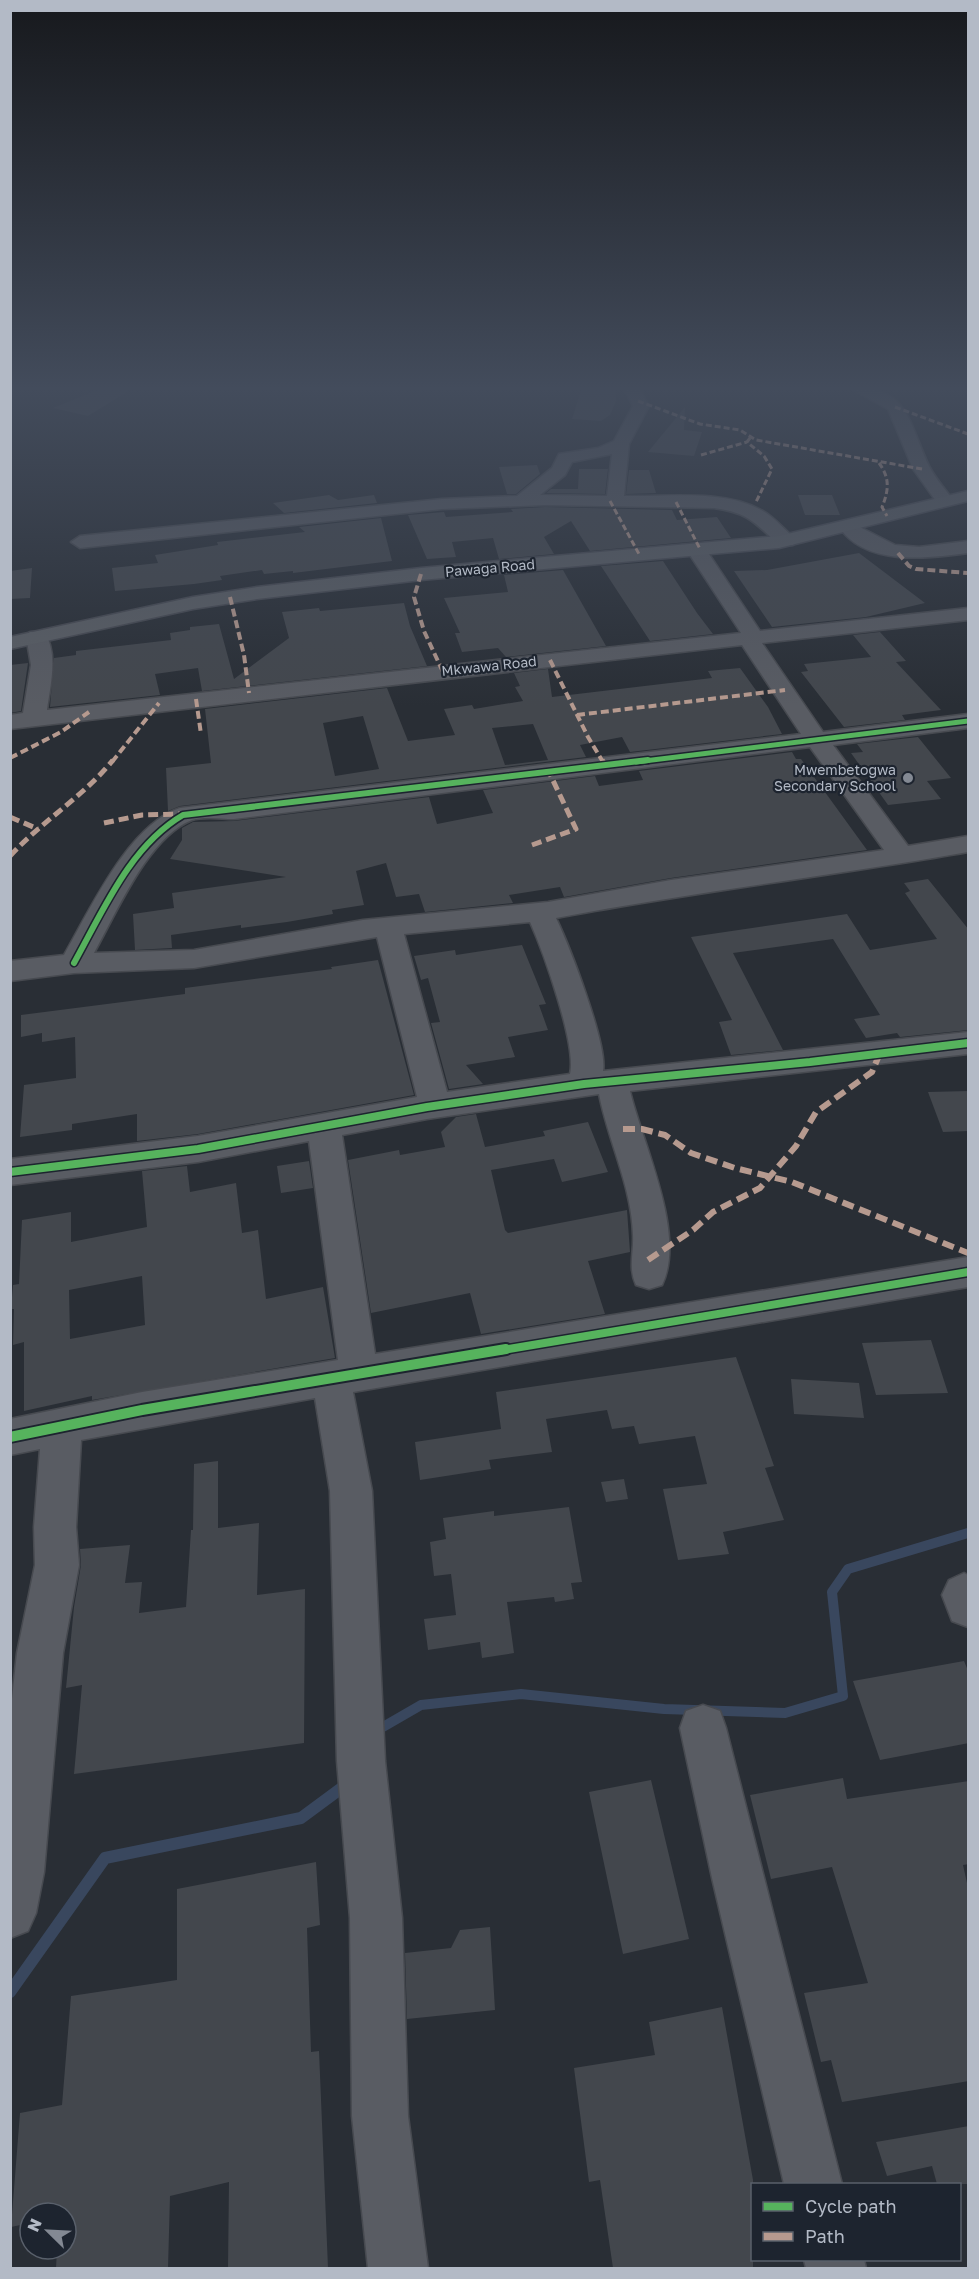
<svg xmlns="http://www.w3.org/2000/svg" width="979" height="2279" font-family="'Golos Text',sans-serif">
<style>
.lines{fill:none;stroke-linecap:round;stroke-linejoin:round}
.stream-far1{stroke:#39475e;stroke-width:10}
.stream{stroke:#39475e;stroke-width:12}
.building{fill:#43474d;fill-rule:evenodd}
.minor-casing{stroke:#474a50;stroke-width:3}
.major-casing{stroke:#474a52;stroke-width:3}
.minor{fill:#595c63;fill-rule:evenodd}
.major{fill:#5b5f65;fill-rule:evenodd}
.quiet-far3{stroke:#b69a8f;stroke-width:3;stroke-dasharray:6 3;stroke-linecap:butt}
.quiet-far2{stroke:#b69a8f;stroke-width:4;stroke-dasharray:8 4;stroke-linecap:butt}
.quiet-far1{stroke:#b69a8f;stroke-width:5;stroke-dasharray:10 5;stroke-linecap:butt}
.quiet{stroke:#b69a8f;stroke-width:6;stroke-dasharray:12 6;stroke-linecap:butt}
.cycleway-far3-casing{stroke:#1d242f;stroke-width:8}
.cycleway-far2-casing{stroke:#1d242f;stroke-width:9}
.cycleway-far1-casing{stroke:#1d242f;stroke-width:11}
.cycleway-casing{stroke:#1d242f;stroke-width:14}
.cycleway-far3{stroke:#56b35d;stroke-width:5}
.cycleway-far2{stroke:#56b35d;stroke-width:6}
.cycleway-far1{stroke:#56b35d;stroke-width:8}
.cycleway{stroke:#56b35d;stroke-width:10}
.poi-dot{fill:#838993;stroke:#1d242f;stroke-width:2}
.labels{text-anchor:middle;stroke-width:4.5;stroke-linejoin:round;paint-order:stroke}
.far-street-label{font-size:14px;fill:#b3bac6;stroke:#1d242f}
.far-poi-label{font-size:14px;fill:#b3bac6;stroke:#1d242f;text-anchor:end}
</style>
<rect width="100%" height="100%" fill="#292e35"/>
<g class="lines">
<path class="stream-far1" d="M376 1731 421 1705 521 1694 664 1709 785 1713 843 1696 832 1592 848 1569 968 1533"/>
<path class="stream" d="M10 1992 105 1858 301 1818 347 1784"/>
</g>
<path class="building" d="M105 387H135L88 416 53 408Z
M582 387H615L616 401 610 415 601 421 572 419Z
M685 407 684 430 702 432 694 456 648 452Z
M537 465 540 474 516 494H507L499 467Z
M579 469H608L605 494 546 493 551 489H578Z
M629 470H649L656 493 626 494Z
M329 495 338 500 374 495 377 503 284 513 273 503Z
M798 495H832L840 515H805Z
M545 507 672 510 677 520 717 517 731 538 590 551 571 521 544 537 554 554 499 559 493 538 452 542 456 557 427 559 408 515 444 512 446 517 513 512 511 509Z
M381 518 392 561 293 573V571L264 574 262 570 220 576 222 580 194 584 115 591 112 568 158 563 155 555 218 545 217 542 305 532 299 527Z
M859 553 925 603 866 617 772 627 734 571 767 570Z
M663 561 697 613 713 634 650 641 601 566Z
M32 568 30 598 10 599V571Z
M563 570 606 646 506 657 498 648 462 652 455 633H460L444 598 508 592 504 575Z
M404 603 410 626 427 666 202 691 198 668 155 674 160 695 50 707 54 658 76 655V651L171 640 170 633 190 630V627L219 624 234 679 289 638 282 612 319 608 320 611Z
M880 632 906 661 896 662 941 710 902 715 905 720 844 727 801 672 808 671 804 664 871 657 853 635Z
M28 663 21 711 10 713V665Z
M740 668 768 707 782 734 630 752 622 737 580 745 586 757 180 806 168 811 166 768 211 763 205 709 387 688 408 741 455 735 444 709 472 705 474 709 523 701 515 687 520 686 514 673 548 669 552 697 712 678 708 671ZM363 716 379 769 335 776 323 723ZM533 724 548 760 505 765 492 728Z
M918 737 951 778 927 781 941 799 888 805 851 753 863 752 857 744Z
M792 752 796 759H801L867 850 671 878 564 897 560 887 509 895 513 903 425 912 419 894 396 897 386 863 356 871 364 905 332 910 333 914 287 922 241 928V925L171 935 172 948 135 950 133 914 174 908 172 893 286 877 170 859 182 840V828L193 822 234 821 429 797 437 824 493 813 483 790 595 776 599 786 643 780 639 771Z
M928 879 969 930V1030L900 1037 897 1033 866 1038 854 1019 880 1015 833 939 733 953 783 1050 731 1055 719 1022 732 1020 691 937 847 914 870 950 937 939 905 893 910 891 904 883Z
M522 945 546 1004 539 1005 548 1030 508 1037 515 1057 466 1065 483 1084 449 1089 431 1023 440 1022 428 978 421 980 414 956 455 950 456 955Z
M378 960 414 1095 198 1134 137 1141V1114L72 1124V1130L20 1137 24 1085 76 1078 75 1037 42 1042V1033L21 1037V1015L185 994V988L332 969 331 967Z
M969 1091V1131L943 1132 928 1092Z
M476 1114 485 1147 545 1136 543 1131 588 1122 608 1172 562 1182 554 1159 491 1170 505 1230 508 1233 627 1210 630 1252 588 1261 605 1314 481 1334 470 1293 371 1313 348 1160 399 1150 400 1155 445 1147 441 1132 456 1117Z
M309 1161 313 1188 281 1193 277 1166Z
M187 1166 190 1192 236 1183 242 1233 258 1230 266 1299 323 1287 335 1358 92 1400V1396L24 1411V1342L13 1345 14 1309H11L13 1285 19 1284 22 1220 71 1212V1242L147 1227 142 1171ZM142 1276 145 1325 70 1339 69 1290Z
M931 1340 948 1393 876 1395 862 1343Z
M736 1357 774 1466 765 1468 784 1520 723 1532 729 1554 678 1560 663 1489 707 1484 695 1436 639 1444 634 1426 612 1429 607 1410 546 1419 552 1452 489 1460 491 1469 420 1480 415 1442 501 1429 496 1392Z
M791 1379 859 1383 864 1418 794 1414Z
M218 1461V1528L259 1523 257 1595 305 1589 304 1743 74 1774 82 1685 66 1688 74 1607 81 1565 80 1549 130 1545 125 1583 142 1582 139 1613 186 1607 191 1530H193L194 1464Z
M624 1479 628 1499 606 1502 601 1482Z
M569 1507 582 1582 571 1583 574 1599 555 1602 554 1597 507 1602 514 1653 482 1658 480 1642 428 1650 424 1619 456 1615 451 1574 434 1576 430 1542 446 1539 443 1518 494 1511V1516Z
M964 1661 969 1673V1743L880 1760 853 1681Z
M843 1778 847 1799 969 1781V1864L963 1865 969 1892V2081L842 2102 831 2060 821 2062 804 1993 868 1983 832 1867 771 1879 750 1795Z
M651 1780 689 1939 623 1954 589 1792Z
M316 1862 320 1925 307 1928 311 2052 319 2051 328 2268H228L229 2182 170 2196 168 2268H56L57 2249H66V2213H30V2223L11 2227 20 2113 62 2105 71 1996 177 1980V1889Z
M490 1927 495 2010 407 2019 405 1953 451 1948 460 1930Z
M722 2007 753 2180V2268H613L600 2180 589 2182 574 2068 655 2055 649 2022Z
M969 2126V2184H937L932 2166 887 2176 876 2142Z"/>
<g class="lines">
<g class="minor-casing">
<path id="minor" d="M623 387H638L649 406 629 444 624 496C667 497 723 489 761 510 773 516 783 528 793 537L795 541 793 545H779C754 522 749 513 714 508L545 505 442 509 80 548 71 542 80 536 442 499 517 496 552 468 559 454 598 448 614 441 633 406ZM612 454 607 496 540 495 565 475 572 462Z
M848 387C909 387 907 419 929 466 935 478 945 489 953 500L950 504H938L913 469 888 409Z
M848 521 895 545 919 547 968 541V553C928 558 866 567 839 527L841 523Z
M696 543 703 545 760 631 968 608V620L762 643 823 732 968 714V728L833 745 908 846 968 836V852C832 876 693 892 556 918 569 945 608 1045 603 1071L968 1032V1054L630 1091C642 1143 687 1234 662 1285L649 1289 636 1285C628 1268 634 1253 633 1235 632 1187 608 1141 599 1094L427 1119 342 1135 375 1354 968 1257V1287L353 1392 372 1491 385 1761 402 1918 408 2116 428 2268H368L352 2116 350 1918 337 1761 330 1491 315 1398 81 1440 76 1527 79 1565 63 1653 44 1872 36 1913 28 1931 10 1938V1717L17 1653 35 1565 34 1527 40 1449 10 1455V1419L142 1392 338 1360 309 1141 198 1162 10 1185V1159L198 1136 417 1097 377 937 194 968 74 973 10 981V961L64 955C90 910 128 825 180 808L801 734 742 645 10 729V715L23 713 31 665 26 636 30 632H44C59 653 50 687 47 710L741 633 686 549ZM810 747 884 850 671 880 548 902 363 920 194 950 94 953C116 914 148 837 192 820 204 816 221 819 234 819ZM530 922C543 951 577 1045 570 1074L447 1092 404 934Z
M964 1573 968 1575V1627L952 1621 942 1595 949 1580Z
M703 1705 720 1711 726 1728 842 2184H784L712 1878 680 1728 686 1711Z
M804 2260H864L866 2268H806Z"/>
</g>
<g class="major-casing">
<path id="major" d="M968 491V501L779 548 421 580 257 599 193 609 10 649V637L193 597 257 587 421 568 779 536Z"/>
</g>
<use href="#minor" class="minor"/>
<use href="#major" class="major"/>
<path class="quiet-far3" d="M638 401 700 424 740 430 756 440 922 469
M895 407 968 434
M750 438 747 442 764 456 772 469 756 502
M701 455 747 442
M879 463C890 478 889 490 882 507L887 516
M610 501 639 554
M676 502 700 549"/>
<path class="quiet-far2" d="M898 553 909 566 916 569 968 573
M421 574 414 597 424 631 443 672
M230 597 244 655 249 693
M550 660 588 737 603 762
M196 699 201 734
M577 715 785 690
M10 758 61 732 89 712
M112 762 159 703"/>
<path class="quiet-far1" d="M602 760 606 766
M10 817 38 829
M104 823 142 815 180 814
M532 845 576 829 549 772
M10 856C42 821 83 797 113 760"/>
<path class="quiet" d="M623 1129H642L665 1135 691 1153 735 1168 792 1182 968 1253
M648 1260 693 1230 713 1212 760 1188 796 1146 816 1112 872 1072 880 1053"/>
<g class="cycleway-far3-casing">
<path id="cycleway-far3" d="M636 762 968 721"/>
</g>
<g class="cycleway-far2-casing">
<path id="cycleway-far2" d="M74 963C103 911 130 846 183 815L648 760"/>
</g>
<g class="cycleway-far1-casing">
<path id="cycleway-far1" d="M10 1172 198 1149 427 1107 584 1084 810 1062 968 1043
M497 1351 968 1272"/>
</g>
<g class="cycleway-casing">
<path id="cycleway" d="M10 1437 142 1410 506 1349"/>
</g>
<use href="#cycleway-far3" class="cycleway-far3"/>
<use href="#cycleway-far2" class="cycleway-far2"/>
<use href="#cycleway-far1" class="cycleway-far1"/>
<use href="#cycleway" class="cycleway"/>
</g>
<linearGradient id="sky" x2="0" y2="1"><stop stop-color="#17191d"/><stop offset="0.55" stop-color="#434c5c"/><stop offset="1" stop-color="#434c5c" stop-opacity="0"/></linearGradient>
<rect width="979" height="706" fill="url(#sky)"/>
<circle class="poi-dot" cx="908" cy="778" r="6"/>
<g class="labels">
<g class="far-street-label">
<text transform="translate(490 568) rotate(-5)" y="5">Pawaga Road</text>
<text transform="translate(489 666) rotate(-6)" y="5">Mkwawa Road</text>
</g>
<g class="far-poi-label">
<text x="896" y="775">Mwembetogwa<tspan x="896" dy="16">Secondary School</tspan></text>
</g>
</g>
<rect width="979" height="2279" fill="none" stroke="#b3bac6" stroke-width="24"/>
<rect x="751" y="2183" width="210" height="78" fill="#1d242f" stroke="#59606b" stroke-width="1.5"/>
<rect x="763" y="2202" width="30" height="9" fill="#56b35d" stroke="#59606b" stroke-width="1.5"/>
<text x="805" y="2213" font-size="18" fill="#b3bac6">Cycle path</text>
<rect x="763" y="2232" width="30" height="9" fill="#b69a8f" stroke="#59606b" stroke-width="1.5"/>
<text x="805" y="2243" font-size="18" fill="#b3bac6">Path</text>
<g transform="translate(48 2231) rotate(294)"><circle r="28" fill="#1d242f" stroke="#59606b" stroke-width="1.5"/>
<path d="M0-4.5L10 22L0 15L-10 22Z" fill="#838993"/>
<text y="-9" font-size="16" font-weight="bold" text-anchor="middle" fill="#b3bac6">N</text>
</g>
</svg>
